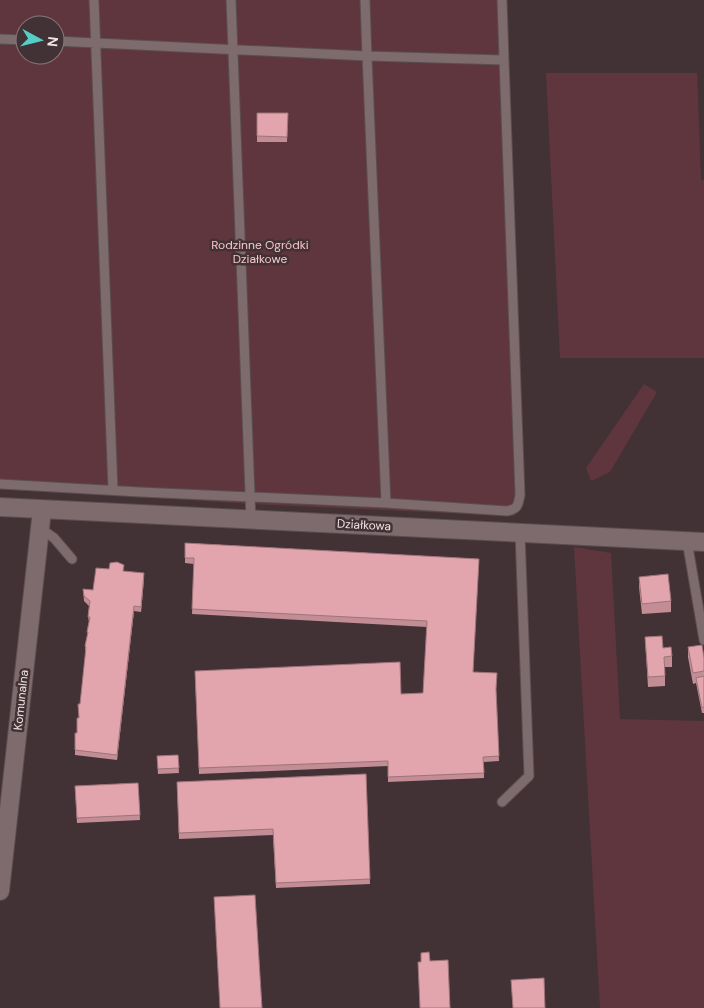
<svg xmlns="http://www.w3.org/2000/svg" width="704" height="1008" font-family="'DM Sans',sans-serif">
<style>
.green{fill:#5f363e;fill-rule:evenodd}
.lines{fill:none;stroke-linecap:round;stroke-linejoin:round}
.lane-casing{stroke:#5b4e50;stroke-width:11}
.street-casing{stroke:#5b4e50;stroke-width:20}
.lane{stroke:#7d6b6d;stroke-width:9}
.street{stroke:#7d6b6d;stroke-width:18}
.wall{fill:#c28d95}
.shaded-wall{fill:#9e7379}
.building{fill:#e2a4ad;stroke:#9e7379}
.labels{text-anchor:middle;stroke-width:5;stroke-linejoin:round;paint-order:stroke}
.park-label{font-size:12px;fill:#fac4cc;stroke:#423235}
.street-label{font-size:12px;fill:#eee3e5;stroke:#423235}
</style>
<rect width="100%" height="100%" fill="#423235"/>
<path class="green" d="M0 0H506L524 505 514 516 251 504 0 488ZM25 25H55V55H25Z
M546 73H697L701 180H704V358H560Z
M644 384 657 392 610 472 591 481 586 468Z
M574 547 611 553 620 719 704 721V1008H600Z"/>
<g class="lines">
<g class="lane-casing">
<path id="lane" d="M94 0 113 490
M231 0 251 520
M365 0 367 56 504 60 502 0
M0 39 25 40
M55 41 367 56 386 503
M0 484 140 492 386 503 507 511C518 509 518 505 520 495L504 60
M40 528 54 538 72 559
M687 541 704 640
M502 802 529 776 520 533"/>
</g>
<g class="street-casing">
<path id="street" d="M0 507 704 542
M0 891 42 510"/>
</g>
<use href="#lane" class="lane"/>
<use href="#street" class="street"/>
</g>
<path class="wall" d="M257 113H288L287 142H257Z
M185 543 479 559 473 672 496 692 499 761 484 762V778L388 782V766L199 774 195 671 401 694 423 693 427 627 192 614 194 564 185 563Z
M124 571 144 579 141 612 134 611 117 760 75 755V733H77L86 652H85V646L87 637V632L89 622 88 617 89 606 84 601 83 589 93 590Z
M639 577 671 601V612L642 614 639 587Z
M645 637 663 648 672 656V667H665V686L648 687Z
M688 647 704 658V713H702L696 683 693 684 688 657Z
M178 755 179 773 158 774 157 756Z
M366 774 370 884 276 888 273 835 179 839 177 782Z
M138 783 140 820 77 823 75 786Z"/>
<path class="shaded-wall" d="M144 573V579L141 612V607Z
M134 606V611L117 760V755Z"/>
<path class="building" d="M257 113H288L287 137 257 136Z
M185 543 479 559 473 672 497 673 496 689 499 756 483 757 484 773 388 777V761L199 768 195 671 400 662 401 694 423 693 427 621 192 609 194 558H185Z
M117 562 124 565 123 571 144 573 141 607 134 606 117 755 75 750V733H77V718H79L78 704H80L86 647 85 646 88 632H87L90 617H88L90 601 84 596 83 589 93 590 96 568 109 569 110 563Z
M668 574 671 601 642 604 639 577Z
M662 636 663 648 671 647 672 656 664 657 665 676 648 677 645 637Z
M702 645 704 658V671L693 673 688 647Z
M704 676V707L702 708 696 678Z
M178 755 179 768 158 769 157 756Z
M366 774 370 879 276 883 273 829 179 833 177 782Z
M138 783 140 815 77 818 75 786Z
M255 895 262 1008H220L214 897Z
M429 952 430 961 448 960 450 1008H420L418 962H421V953Z
M544 978 545 1008H513L511 980Z"/>
<g class="labels">
<g class="park-label">
<text x="260" y="249">Rodzinne Ogródki<tspan x="260" dy="14">Działkowe</tspan></text>
</g>
<g class="street-label">
<text transform="translate(364 525) rotate(3)" y="4">Działkowa</text>
<text transform="translate(21 700) rotate(-84)" y="4">Komunalna</text>
</g>
</g>
<g transform="translate(40 40) rotate(97)"><circle r="24" fill="#423235" stroke="#87797b"/>
<path d="M0-4L9 19L0 12L-9 19Z" fill="#55cec5"/>
<text y="-8" font-size="14" font-weight="bold" text-anchor="middle" fill="#eee3e5">N</text>
</g>
</svg>
